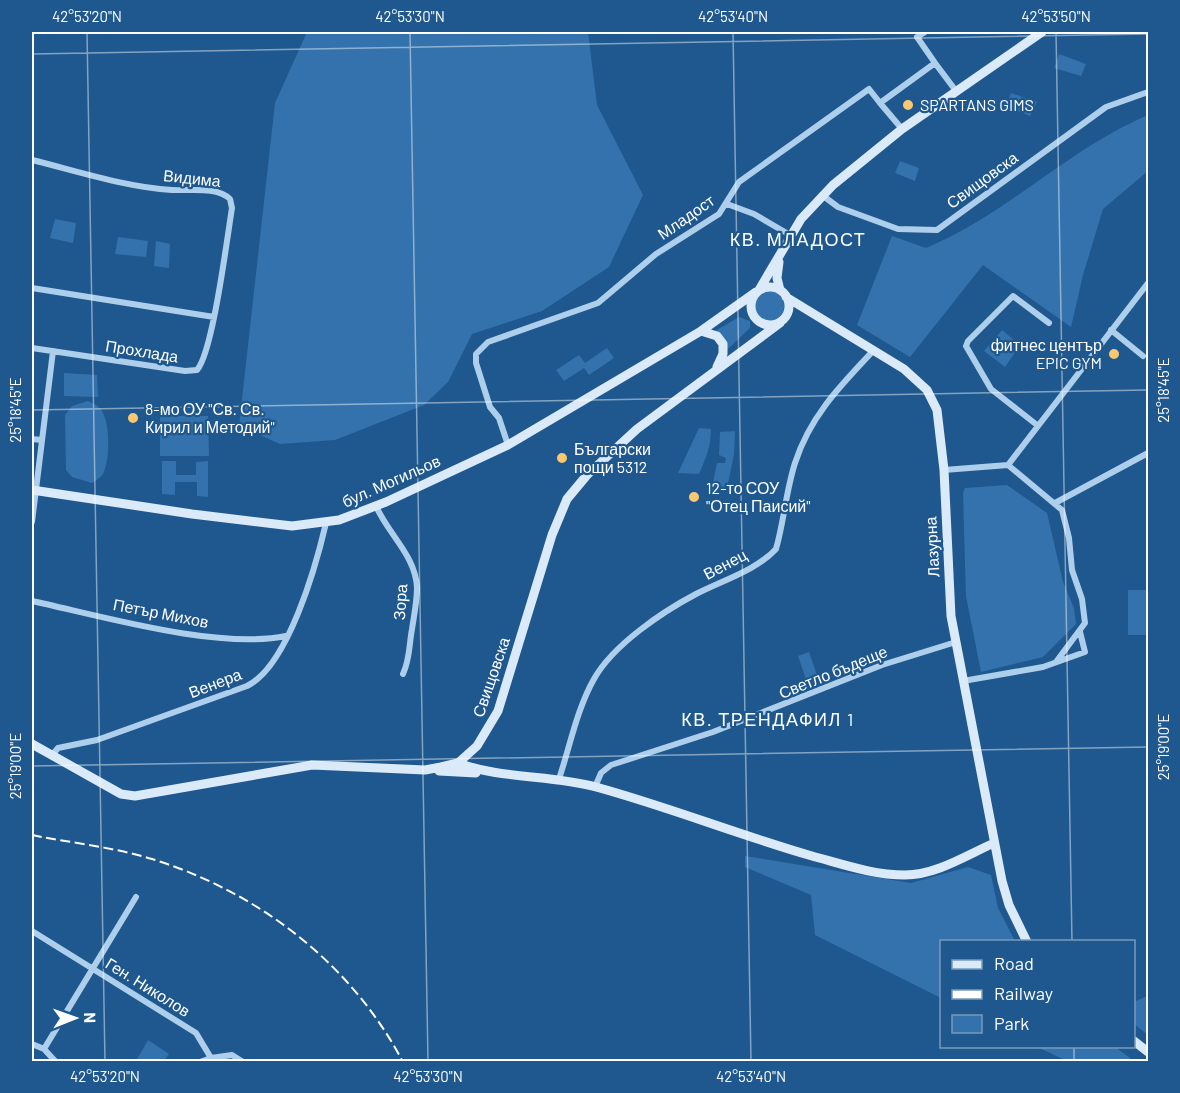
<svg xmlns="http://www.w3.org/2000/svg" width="1180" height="1093" font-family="Barlow,sans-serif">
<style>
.green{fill:#3372ac}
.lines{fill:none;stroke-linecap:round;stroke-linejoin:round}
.street{stroke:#aecfec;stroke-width:6}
.secondary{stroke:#daeaf9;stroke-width:9}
.rail{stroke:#fff;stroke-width:2;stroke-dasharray:10 4.5;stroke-linecap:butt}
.ticks{fill:none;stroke:#fff;stroke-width:1.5;stroke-opacity:0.45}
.poi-dot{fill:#fac86e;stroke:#1f588e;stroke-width:2}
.labels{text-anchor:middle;stroke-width:4.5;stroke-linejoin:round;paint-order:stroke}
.poi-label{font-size:16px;fill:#fff;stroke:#1f588e;text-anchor:start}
.street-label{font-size:16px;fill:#fff;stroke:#1f588e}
.neighbourhood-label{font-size:18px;letter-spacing:1.5px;fill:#fff;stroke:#1f588e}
.neatline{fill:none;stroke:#fff;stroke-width:2}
.ticks-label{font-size:15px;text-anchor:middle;fill:#fff}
</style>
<rect width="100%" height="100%" fill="#1f588e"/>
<path class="green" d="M307 32H588L597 105 643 195 609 267 542 311 472 334 448 382 424 405 335 440 280 444 239 426 275 103Z
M1059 54 1086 64 1081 76 1054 68Z
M1011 93 1037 102 1030 116 1006 106Z
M1148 115V171L1103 209 1083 275 1071 327 983 265 910 357 857 325 892 236 926 248C1006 215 1068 149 1148 115Z
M900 161 919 168 915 181 895 173Z
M55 219 76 223 73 243 50 238Z
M118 237 148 241 146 257 115 254Z
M156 241 170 244 169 268 154 266Z
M754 306a15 15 0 1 1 30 0a15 15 0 1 1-30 0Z
M739 317 750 321V328L727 350 715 331Z
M1002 330 1020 345 1005 367 984 351Z
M607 348 614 358 589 375 584 368 564 381 556 370 579 355 585 363Z
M64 373 97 375 98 397 64 396Z
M88 401C94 404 100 406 103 413 110 427 110 460 103 474 100 478 96 480 92 483L72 477 66 470 65 415 72 406Z
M160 416H208L209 456H160Z
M699 428 711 429C711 446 706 458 699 474L678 473Z
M735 431 734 455 726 492H711L717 463H725L726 458 719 455 720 432Z
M162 461H176V475H196V462L208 461V497L197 496V482H175V495L162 494Z
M1007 485 1047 513 1063 582 1074 608 1076 624 1043 657 981 672 966 596 963 493 965 488Z
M1128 590H1148V635H1128Z
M809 652 819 681 808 685 798 656Z
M745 856 911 883 968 867 991 875 998 908 1015 941 942 942 941 998 815 935 811 895 745 867Z
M1148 991V1035L1134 1024V1002L1147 996Z
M148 1040 169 1054 164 1061H136Z
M1037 1047H1115L1134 1061H1067Z"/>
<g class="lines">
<path class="street" d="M935 63 956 91
M880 103 902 129
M32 160C77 171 125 187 172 190 189 191 217 186 230 199L232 208C227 238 213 352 197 370L185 371 32 348
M822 195 838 207 898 229 937 230 1106 107 1148 92
M727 204 754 214 790 235
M32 288 214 317
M1111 330 1143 356
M1037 425 991 389 966 346 968 341 1013 296 1049 323
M32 439 42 440
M508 445 499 418 490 407 476 363V354L488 342 598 303 656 254 719 214 739 182 869 89 880 103 935 63 917 37 925 32
M1008 465 1062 510 1069 538 1072 570 1082 599 1085 623 1056 662
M1008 465 1148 283
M944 470 1008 465
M1055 503 1148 453
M376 506C388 534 416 556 417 588 417 601 414 616 412 629 409 645 410 659 403 674
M32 522 53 351
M32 601C101 616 218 650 286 636
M963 681 1043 667 1085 652 1080 632
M53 754 58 748 97 740 247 686C288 666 316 566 326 523
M559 779C570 746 577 709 594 679 613 645 662 612 696 594 721 581 757 570 776 549 784 521 786 491 795 463 810 416 841 385 874 350
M595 787 601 773 611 765 713 732 882 665 956 642
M32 931 196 1033 211 1058 232 1055 243 1062
M32 1044 44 1049
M56 1062 44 1049 136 897
M200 1062 211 1058V1061"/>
<path class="secondary" d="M779 262 777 278 780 290
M751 306a19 19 0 1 1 38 0a19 19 0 1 1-38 0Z
M759 290 801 219 833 185 902 129 1042 32
M786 297 904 369 927 390 937 410 944 470 951 616 1002 881 1009 905 1027 942
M701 331 717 336 723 344V354L717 367
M32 490 192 514 292 526 339 520 386 502 508 445 701 331 756 292
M32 744 121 794 135 796 312 765 425 770 441 767 458 763 477 746 498 711 552 535 567 499 587 475 637 429 780 323
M458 763C501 779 551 775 596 787 669 807 739 835 812 856 842 864 873 875 905 875 936 875 967 855 994 843
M439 771 476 773
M1134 1041 1148 1052"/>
<path class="rail" d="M32 835C71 843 113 847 152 859 258 892 351 963 403 1062"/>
</g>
<path class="ticks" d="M87 32 105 1062M410 32 428 1062M733 32 751 1062M1056 32 1072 942M32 54 1148 34M32 410 1148 390M32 766 1148 747M1074 1046V1062"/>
<g class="poi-dot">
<circle cx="908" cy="105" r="6"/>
<circle cx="1114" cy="354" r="6"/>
<circle cx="133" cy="418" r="6"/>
<circle cx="562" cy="458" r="6"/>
<circle cx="694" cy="497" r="6"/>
</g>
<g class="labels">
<g class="poi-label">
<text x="920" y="111">SPARTANS GIMS</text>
<text x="1102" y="351" text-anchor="end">фитнес център<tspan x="1102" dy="18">EPIC GYM</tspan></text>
<text x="145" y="415">8-мо ОУ "Св. Св.<tspan x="145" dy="18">Кирил и Методий"</tspan></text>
<text x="574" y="455">Български<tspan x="574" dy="18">пощи 5312</tspan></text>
<text x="706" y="494">12-то СОУ<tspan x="706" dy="18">"Отец Паисий"</tspan></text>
</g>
<g class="street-label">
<text transform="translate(192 178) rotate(6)" y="6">Видима</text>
<text transform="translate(982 180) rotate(-36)" y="6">Свищовска</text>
<text transform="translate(686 217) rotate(-35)" y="6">Младост</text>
<text transform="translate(142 351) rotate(9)" y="6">Прохлада</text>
<text transform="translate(391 481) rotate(-24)" y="6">бул. Могильов</text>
<text transform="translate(932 547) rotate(-93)" y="6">Лазурна</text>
<text transform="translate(725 564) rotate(-28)" y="6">Венец</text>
<text transform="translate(400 602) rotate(-86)" y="6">Зора</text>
<text transform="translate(161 613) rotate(11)" y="6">Петър Михов</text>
<text transform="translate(833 672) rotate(-22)" y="6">Светло бъдеще</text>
<text transform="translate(491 677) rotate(-71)" y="6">Свищовска</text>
<text transform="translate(215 683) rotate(-21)" y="6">Венера</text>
<text transform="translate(148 987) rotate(32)" y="6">Ген. Николов</text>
</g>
<g class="neighbourhood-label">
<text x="798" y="246">КВ. МЛАДОСТ</text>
<text x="768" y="726">КВ. ТРЕНДАФИЛ 1</text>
</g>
</g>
<rect width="1180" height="1093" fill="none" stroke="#1f588e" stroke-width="66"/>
<rect x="940" y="940" width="195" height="108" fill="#1f588e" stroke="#799bbb" stroke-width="1.5"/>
<rect x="952" y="960" width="30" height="9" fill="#daeaf9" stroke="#799bbb" stroke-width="1.5"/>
<text x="994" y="970" font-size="18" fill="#ffffff">Road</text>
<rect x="952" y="990" width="30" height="9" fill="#ffffff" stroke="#799bbb" stroke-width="1.5"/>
<text x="994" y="1000" font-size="18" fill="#ffffff">Railway</text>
<rect x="952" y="1015" width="30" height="18" fill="#3372ac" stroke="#799bbb" stroke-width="1.5"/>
<text x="994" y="1030" font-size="18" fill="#ffffff">Park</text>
<g transform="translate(75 1018) rotate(89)" stroke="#1f588e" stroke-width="4.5" paint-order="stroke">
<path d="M0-4.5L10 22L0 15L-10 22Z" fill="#ffffff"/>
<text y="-9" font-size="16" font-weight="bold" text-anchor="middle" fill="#ffffff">N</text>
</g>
<rect x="33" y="33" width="1114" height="1027" class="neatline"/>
<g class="ticks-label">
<text x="87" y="22">42°53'20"N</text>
<text x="410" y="22">42°53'30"N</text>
<text x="733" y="22">42°53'40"N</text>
<text x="1056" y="22">42°53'50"N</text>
<text transform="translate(1164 390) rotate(-90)" y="5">25°18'45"E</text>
<text transform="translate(16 410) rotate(-90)" y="5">25°18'45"E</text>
<text transform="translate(1164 747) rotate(-90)" y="5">25°19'00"E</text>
<text transform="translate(16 766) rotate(-90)" y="5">25°19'00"E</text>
<text x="105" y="1082">42°53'20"N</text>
<text x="428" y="1082">42°53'30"N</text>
<text x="751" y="1082">42°53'40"N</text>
</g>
</svg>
